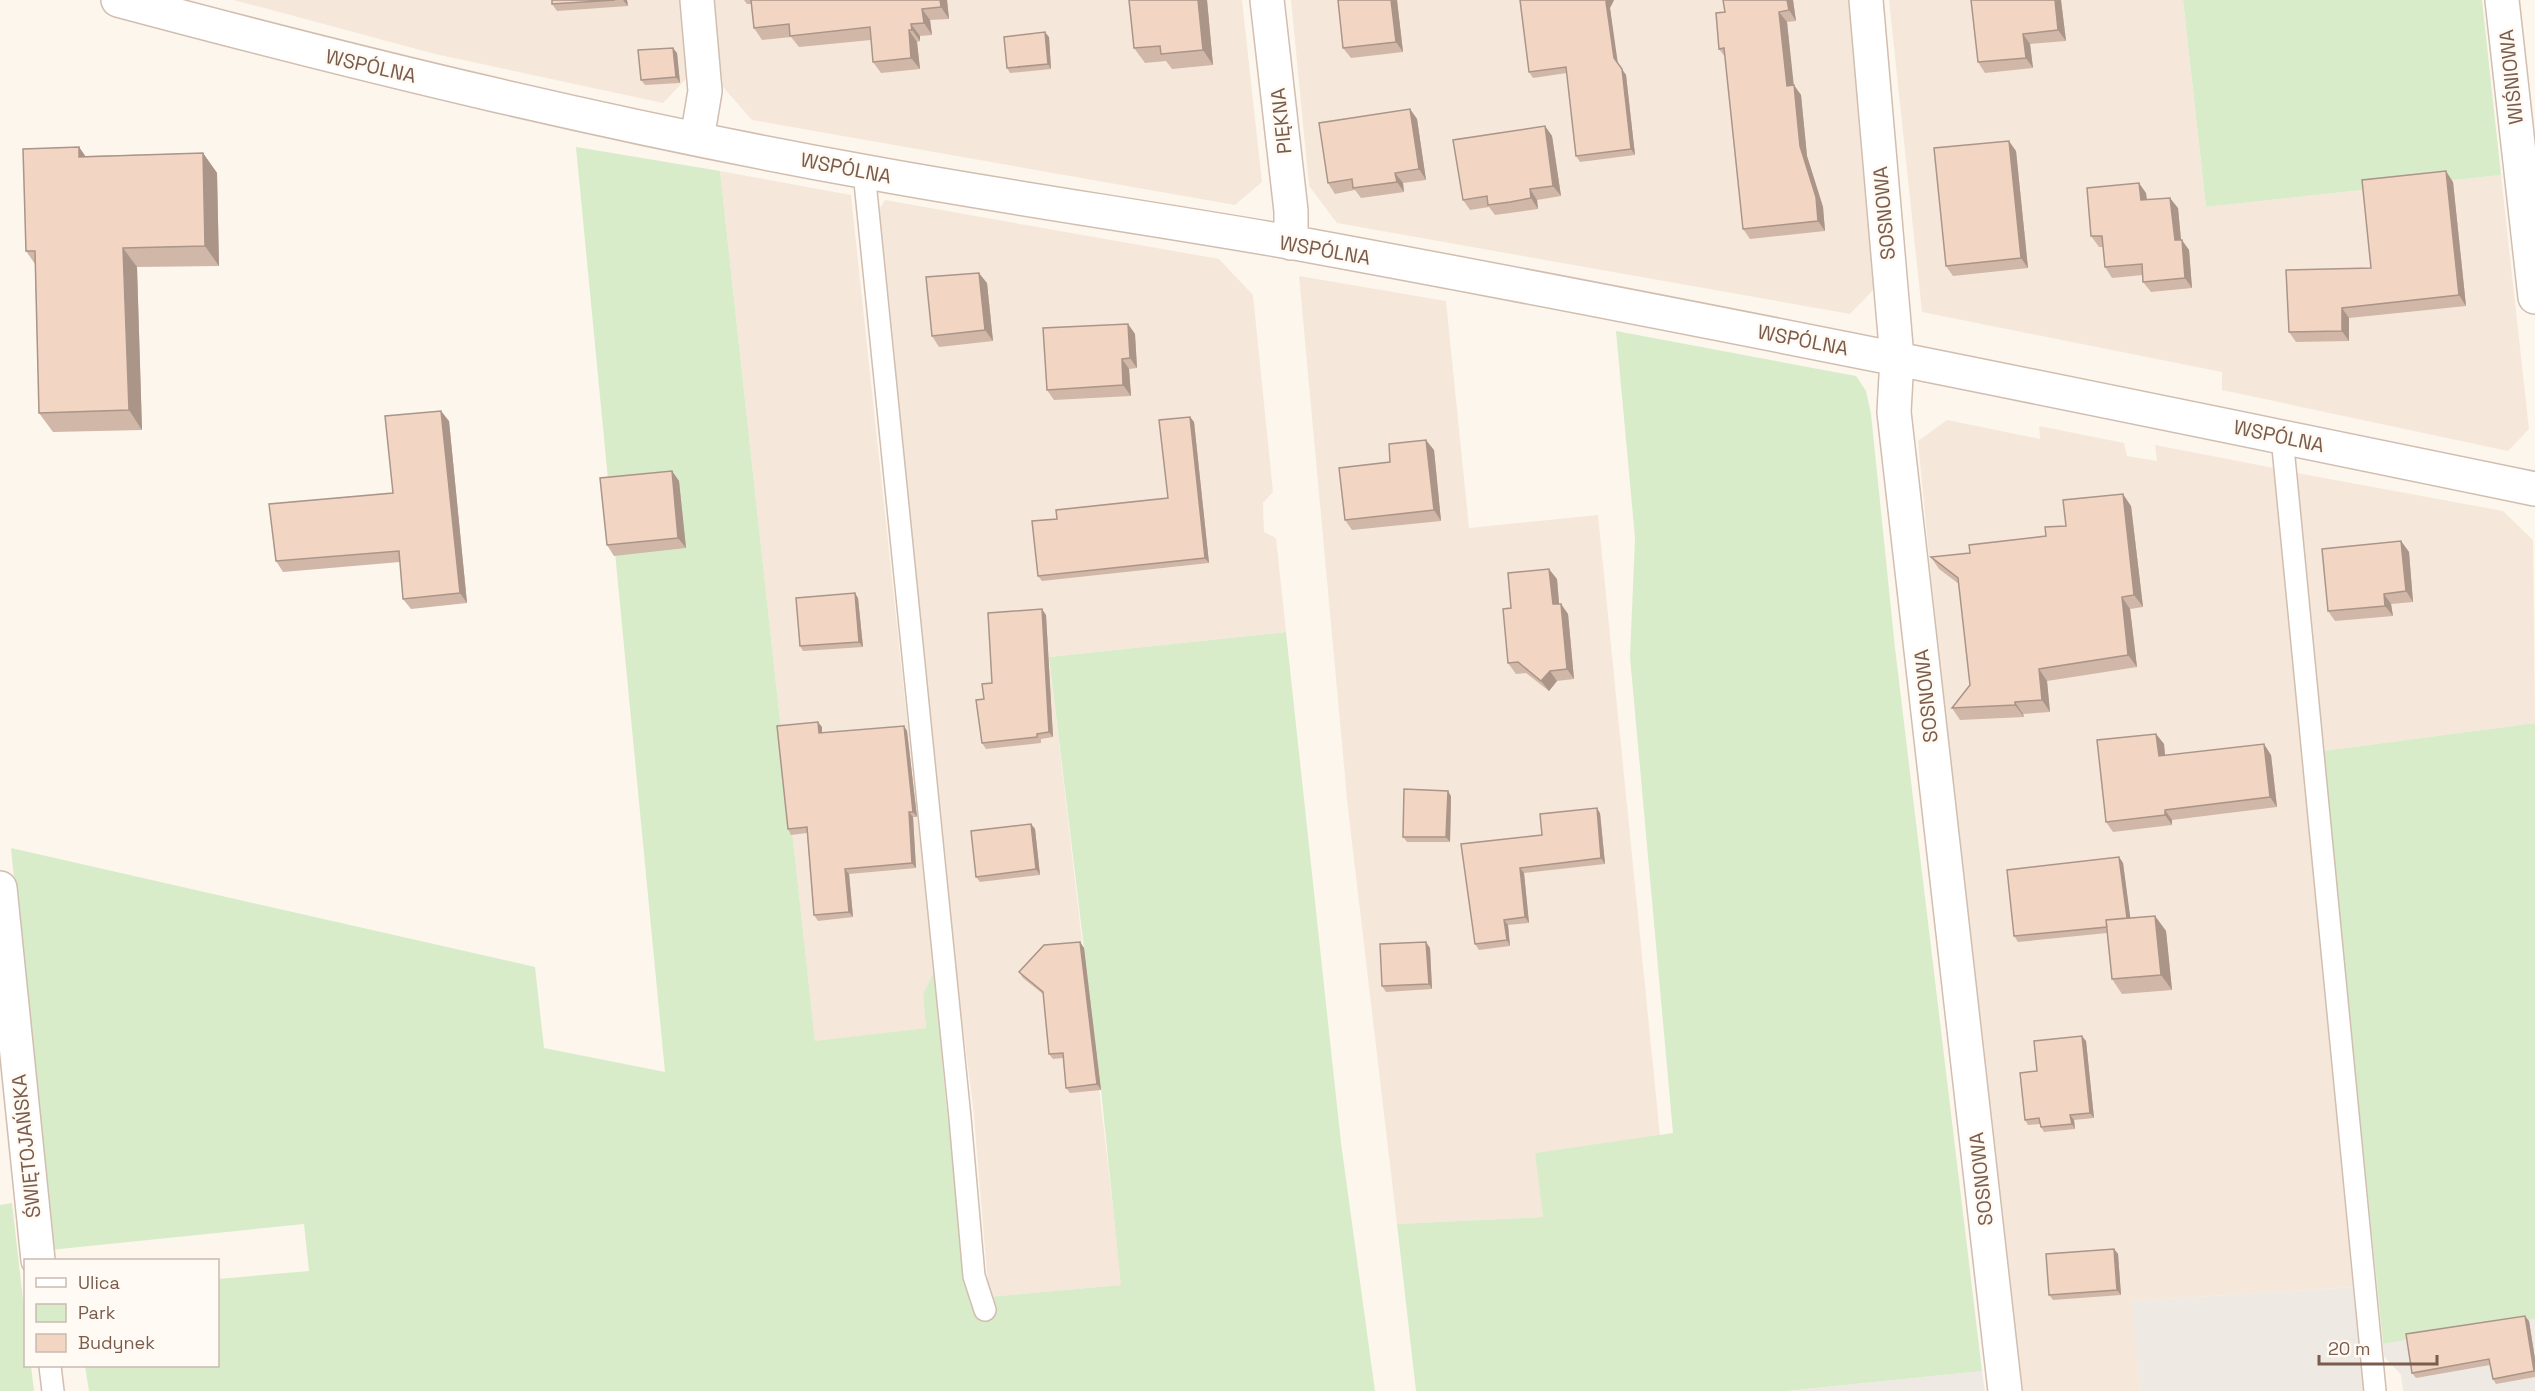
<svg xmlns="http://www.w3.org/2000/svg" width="2535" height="1391" font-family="'Space Grotesk',sans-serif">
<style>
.residential{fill:#f5e8da}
.industrial{fill:#efe9e4}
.green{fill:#d8ecc9}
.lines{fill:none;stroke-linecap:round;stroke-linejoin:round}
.service-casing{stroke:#d1beb0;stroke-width:24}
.minor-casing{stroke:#d1beb0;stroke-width:36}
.service{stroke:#fff;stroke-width:21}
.minor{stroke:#fff;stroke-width:33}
.wall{fill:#d1b7a8}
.shaded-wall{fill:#aa9588}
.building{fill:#f3d5c3;stroke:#aa9588;stroke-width:1.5}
.labels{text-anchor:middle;stroke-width:5;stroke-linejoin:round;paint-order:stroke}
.street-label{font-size:20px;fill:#7a5c4d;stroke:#fffaf3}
</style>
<rect width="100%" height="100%" fill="#fdf6ec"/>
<path class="residential" d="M234 0H1242L1262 182 1235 205 752 120 722 86 686 79 663 103 435 54Z
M1291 0H1849L1877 286 1850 314 1337 223 1309 186Z
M1889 0H2183L2206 207 2501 175 2529 429 2508 451 2222 390V372L1922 312Z
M720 171 851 195 934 972 923 994 926 1028 815 1042Z
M885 200 1219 259 1253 295 1273 492 1263 503 1264 532 1276 538 1286 632 1049 657 1122 1285 989 1297 973 1106 958 990 878 211Z
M1299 276 1446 301 1469 528 1598 515 1660 1136 1536 1153 1543 1217 1397 1224 1348 809Z
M1947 420 2040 439 2039 426 2124 443 2127 456 2157 461 2155 445 2274 468 2353 1287 2132 1301 2141 1391H2015L1960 881 1918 441Z
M2297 473 2503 511 2533 540 2535 723 2323 751Z"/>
<path class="industrial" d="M2353 1287 2364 1391H2141L2131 1301Z
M2535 1319V1391H2403L2401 1375 2384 1356 2383 1344Z
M1982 1371 1985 1391H1786Z"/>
<path class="green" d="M2183 0H2482L2501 175 2206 207Z
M576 147 720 171 815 1041 926 1028 923 994 934 972 946 1102 970 1303 989 1297 1121 1285 1101 1090 1049 657 1286 632 1341 1143 1375 1391H89L85 1366H218V1279L309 1271 304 1224 50 1250 11 848 535 967 544 1048 665 1072Z
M1616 331 1856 376 1866 391 1871 414 1895 648 1982 1371 1786 1391H1416L1397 1224 1543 1217 1535 1153 1673 1133 1630 657 1635 538Z
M2535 723V1319L2383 1344 2323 751Z
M12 1203 25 1317 26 1366H31L34 1391H0V1205Z"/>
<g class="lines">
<g class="service-casing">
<path id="service" d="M864 172 960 1118 974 1276 985 1310
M2282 437 2375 1391
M50 1366 53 1391"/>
</g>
<g class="minor-casing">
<path id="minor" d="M118 0C365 66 615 127 867 172 1009 198 1152 218 1295 243 1709 319 2122 404 2535 489
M697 0 705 91 697 139
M1267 0 1291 211V243
M1866 0 1897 358 1894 412 2005 1391
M2502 0 2535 297
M0 888 38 1260"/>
</g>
<use href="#service" class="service"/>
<use href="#minor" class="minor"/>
</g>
<path class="wall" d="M552 0H627L628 6 557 11 552 4Z
M744 0H947L949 19 930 20 932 35 920 36V41L917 42 920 69 881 73 873 62 871 40 799 47 791 37 762 40 754 28 751 4H747Z
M1207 0 1213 65 1172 69 1166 61 1145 63 1134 48Z
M1397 0 1403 52 1351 58 1343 48Z
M1520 0H1614L1610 8 1617 63 1626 75 1635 155 1580 162 1576 156 1567 73 1533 78 1529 72Z
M1793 0 1796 21 1787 22 1793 85 1801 95 1807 156 1823 207 1825 231 1750 239 1743 229 1725 57 1719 49 1725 12Z
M2061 0 2066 41 2030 44 2033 68 1985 73 1978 62Z
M1049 37 1051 69 1010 73 1007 68Z
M677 53 680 83 645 85 641 80Z
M1410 109 1417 119 1426 180 1403 183 1404 192 1361 198 1355 190 1335 194 1328 183Z
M1545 126 1552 136 1561 196 1537 200 1538 209 1495 215 1489 207 1470 210 1463 200Z
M79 147 85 156 203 153 217 173 219 266 137 267 142 430 53 432 39 413 35 264 26 251Z
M2016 151 2028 268 1953 276 1946 266Z
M2453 182 2466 306 2349 318V341L2296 342 2289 332 2371 268Z
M2146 193 2147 200 2178 208 2181 240 2189 250 2192 288 2151 292 2143 282V275L2112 278 2105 267 2103 247H2099L2091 236Z
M987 283 993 341 939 347 932 336Z
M1128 324 1135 334 1137 368 1129 369 1131 396 1054 400 1047 390Z
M1190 417 1194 422 1209 563 1042 581 1038 576 1057 519 1168 498Z
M449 421 467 603 411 609 403 599 400 562 283 572 276 561 393 493Z
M1434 450 1441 521 1352 530 1345 520 1390 462Z
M672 471 679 481 686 548 614 556 607 545Z
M2131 506 2143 607 2130 609 2137 667 2047 681 2050 712 2023 714 2024 717 1960 720 1952 708 1970 685 1959 584 1939 569 1931 557 1970 553 2046 536 2066 526Z
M2401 541 2409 552 2413 602 2391 604 2393 616 2335 621 2328 611Z
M1557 579 1559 604H1561L1568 614 1574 679 1557 681 1549 691 1526 673 1516 674 1508 663 1511 608Z
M858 598 863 647 803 651 800 646Z
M1046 615 1053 737 1041 739V743L986 749 982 743 992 683Z
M904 726 907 731 917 817H913L916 868 849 874 853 917 818 921 814 915 807 833 791 835 788 829 822 727V733Z
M2156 734 2164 744 2165 755H2271L2277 807 2172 820V825L2113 832 2106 822Z
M1451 796 1450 842H1407L1403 837Z
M1600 813 1605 864 1524 873 1529 923 1508 925 1510 946 1479 950 1475 944 1461 844 1542 835Z
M1031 824 1035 829 1040 875 980 882 976 877Z
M2119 857 2123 863 2130 918 2155 916 2166 931 2172 990 2122 994 2112 979 2107 933 2018 942 2014 936Z
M1080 942 1084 948 1101 1090 1070 1093 1066 1088 1063 1058 1053 1059 1049 1054 1043 994 1023 978 1019 972Z
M1430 948 1432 989 1386 992 1382 986Z
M2086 1041 2094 1118 2074 1120 2075 1129 2044 1132 2041 1127 2040 1124 2028 1125 2025 1120 2037 1071Z
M2114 1249 2118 1254 2121 1295 2053 1300 2049 1295Z
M2529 1321 2535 1359V1377L2496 1384 2493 1379 2490 1365 2416 1378 2412 1373Z"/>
<path class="shaded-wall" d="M623 0H627L628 6Z
M940 0H947L949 19 941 7Z
M1198 0H1207L1213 65 1203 50Z
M1391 0H1397L1403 52 1396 42Z
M1607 0H1614L1610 8 1618 64 1614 58 1606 2Z
M1787 0H1793L1796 21 1789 10Z
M2055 0H2061L2066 41 2058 30Z
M922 9 930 20 932 35 924 23Z
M1779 12 1787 22 1795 96 1787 86Z
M911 24 920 36V41L912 30Z
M909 30 917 42 920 69 911 58Z
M1045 32 1049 37 1051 69 1048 64Z
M2023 34 2030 44 2033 68 2026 58Z
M673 48 677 53 680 83 676 77Z
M1622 69 1626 75 1635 155 1631 149Z
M1794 85 1801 95 1807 156 1823 207 1825 231 1818 221 1800 146Z
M1410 109 1417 119 1426 180 1419 169Z
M1545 126 1552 136 1561 196 1553 186Z
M2009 141 2016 151 2028 268 2021 258Z
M79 147 93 167 79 157Z
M203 153 217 173 219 266 205 246Z
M2446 171 2453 182 2466 306 2459 295Z
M1395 173 1403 183 1404 192 1397 182Z
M2139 183 2146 193 2148 211 2141 200Z
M1530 189 1537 200 1538 209 1531 198Z
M2170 198 2178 208 2182 251 2175 240Z
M2182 240 2189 250 2192 288 2185 278Z
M123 248 137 267 142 430 129 410Z
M979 273 987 283 993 341 985 330Z
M2342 308 2349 318V341L2342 331Z
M1128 324 1135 334 1137 368 1130 358Z
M1122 359 1129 369 1131 396 1123 385Z
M441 411 449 421 467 603 460 593Z
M1190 417 1194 422 1209 563 1205 558Z
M1426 440 1434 450 1441 521 1434 510Z
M672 471 679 481 686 548 678 538Z
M2123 494 2131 506 2143 607 2134 595Z
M2401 541 2409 552 2413 602 2406 591Z
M1549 569 1557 579 1560 615 1553 604Z
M855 593 858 598 863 647 859 642Z
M2384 594 2391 604 2393 616 2385 606Z
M2122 597 2130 609 2137 667 2128 655Z
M1561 604 1568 614 1574 679 1567 669Z
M1042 609 1046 615 1053 737 1049 732Z
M2039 669 2047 681 2050 712 2042 700Z
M1550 671 1557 681 1549 691 1541 681Z
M2015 702 2023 714 2024 717 2015 705Z
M818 722 822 727V738L819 733Z
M904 726 907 731 917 817 913 812Z
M2156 734 2164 744 2166 766 2159 756Z
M2264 744 2271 755 2277 807 2270 797Z
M1448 791 1451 796 1450 842 1446 837Z
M1597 808 1600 813 1605 864 1601 858Z
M2165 810 2172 820V825L2165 815Z
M909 812 913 817 916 868 912 863Z
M1031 824 1035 829 1040 875 1036 869Z
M2119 857 2123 863 2132 930 2128 925Z
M1520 868 1524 873 1529 923 1525 917Z
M845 869 849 874 853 917 849 912Z
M2155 916 2166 931 2172 990 2161 975Z
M1504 920 1508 925 1510 946 1507 940Z
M1080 942 1084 948 1101 1090 1097 1084Z
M1426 942 1430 948 1432 989 1429 984Z
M2082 1036 2086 1041 2094 1118 2090 1113Z
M2070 1115 2074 1120 2075 1129 2072 1124Z
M2114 1249 2118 1254 2121 1295 2117 1290Z
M2525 1316 2529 1321 2535 1359V1373Z"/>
<path class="building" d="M552 0H615L552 4Z
M751 0H940L941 7 922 9 924 23 911 24 912 30H909L911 58 873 62 870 27 790 36 789 24 754 28Z
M1129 0H1198L1203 50 1161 54 1160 46 1134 48Z
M1338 0H1391L1396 42 1343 48Z
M1520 0H1607L1606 2 1614 58 1622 69 1631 149 1576 156 1566 67 1529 72Z
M1723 0H1787L1789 10 1779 12 1787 86 1794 85 1800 146 1816 197 1818 221 1743 229 1724 48 1719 49 1716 13 1725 12Z
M1971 0H2055L2058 30 2023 34 2026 58 1978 62Z
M1045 32 1048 64 1007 68 1004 37Z
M673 48 676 77 641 80 638 50Z
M1410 109 1419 169 1395 173 1397 182 1353 188 1352 179 1328 183 1319 123Z
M1545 126 1553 186 1530 189 1531 198 1510 202 1488 205 1487 196 1463 200 1453 140Z
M2009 141 2021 258 1946 266 1934 148Z
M79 147V157L203 153 205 246 123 248 129 410 39 413 35 251H26L23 149Z
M2446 171 2459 295 2342 308V331L2289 332 2286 270 2371 268 2362 180Z
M2139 183 2141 200 2170 198 2175 240H2182L2185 278 2143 282 2142 264 2105 267 2102 236H2091L2087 188Z
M979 273 985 330 932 336 926 277Z
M1128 324 1130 358 1122 359 1123 385 1047 390 1043 328Z
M441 411 460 593 403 599 399 551 276 561 269 504 393 493 385 416Z
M1190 417 1205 558 1038 576 1032 521 1057 519 1056 510 1168 498 1159 420Z
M1426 440 1434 510 1345 520 1339 468 1390 462 1389 444Z
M672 471 678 538 607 545 600 478Z
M2123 494 2134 595 2122 597 2128 655 2039 669 2042 700 2015 702V705L1952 708 1970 685 1958 578 1931 557 1970 553 1969 545 2046 536 2045 527 2066 526 2063 500Z
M2401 541 2406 591 2384 594 2385 606 2328 611 2322 549Z
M1549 569 1553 604H1561L1567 669 1550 671 1541 681 1518 662 1508 663 1503 609 1511 608 1508 573Z
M855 593 859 642 800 646 796 598Z
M1042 609 1049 732 1037 734V737L982 743 976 700 984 699 982 684 992 683 988 613Z
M818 722 819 733 904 726 913 812H909L912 863 845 869 849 912 814 915 807 827 788 829 777 726Z
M2156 734 2159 756 2264 744 2270 797 2165 810V815L2106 822 2097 740Z
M1404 789 1448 791 1446 837H1403Z
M1597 808 1601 858 1520 868 1525 917 1504 920 1507 940 1475 944 1461 844 1542 835 1540 814Z
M1031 824 1036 869 976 877 971 831Z
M2119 857 2127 918 2106 920 2107 927 2014 936 2007 870Z
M2155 916 2161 975 2112 979 2106 920Z
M1080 942 1097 1084 1066 1088 1063 1053 1049 1054 1043 992 1019 972 1044 945Z
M1426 942 1429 984 1382 986 1380 944Z
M2082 1036 2090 1113 2070 1115 2072 1124 2041 1127 2039 1118 2025 1120 2020 1073 2037 1071 2034 1041Z
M2114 1249 2117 1290 2049 1295 2046 1254Z
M2525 1316 2534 1371 2493 1379 2489 1359 2412 1373 2406 1334Z"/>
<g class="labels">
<g class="street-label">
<text transform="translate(371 66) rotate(13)" y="7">WSPÓLNA</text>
<text transform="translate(2511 77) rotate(-96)" y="7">WIŚNIOWA</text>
<text transform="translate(1281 121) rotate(-96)" y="7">PIĘKNA</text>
<text transform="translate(846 168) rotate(11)" y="7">WSPÓLNA</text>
<text transform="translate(1884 213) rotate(-95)" y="7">SOSNOWA</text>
<text transform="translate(1325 250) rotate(10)" y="7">WSPÓLNA</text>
<text transform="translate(1803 340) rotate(11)" y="7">WSPÓLNA</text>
<text transform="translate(2279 436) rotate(12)" y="7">WSPÓLNA</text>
<text transform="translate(1926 696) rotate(-96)" y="7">SOSNOWA</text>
<text transform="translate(26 1146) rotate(-96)" y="7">ŚWIĘTOJAŃSKA</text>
<text transform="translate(1981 1179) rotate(-96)" y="7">SOSNOWA</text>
</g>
</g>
<rect x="24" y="1259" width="195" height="108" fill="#fffaf3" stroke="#cabbb1" stroke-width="1.5"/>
<rect x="36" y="1278" width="30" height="9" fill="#ffffff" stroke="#cabbb1" stroke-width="1.5"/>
<text x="78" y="1289" font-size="18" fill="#7a5c4d">Ulica</text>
<rect x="36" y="1304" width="30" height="18" fill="#d8ecc9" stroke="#cabbb1" stroke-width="1.5"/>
<text x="78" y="1319" font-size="18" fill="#7a5c4d">Park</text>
<rect x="36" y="1334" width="30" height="18" fill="#f3d5c3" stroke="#cabbb1" stroke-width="1.5"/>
<text x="78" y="1349" font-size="18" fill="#7a5c4d">Budynek</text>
<path d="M2319 1355v9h118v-9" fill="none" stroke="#7a5c4d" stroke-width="3"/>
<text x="2328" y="1355" font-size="18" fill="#7a5c4d" stroke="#fffaf3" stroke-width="4.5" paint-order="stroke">20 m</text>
</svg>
